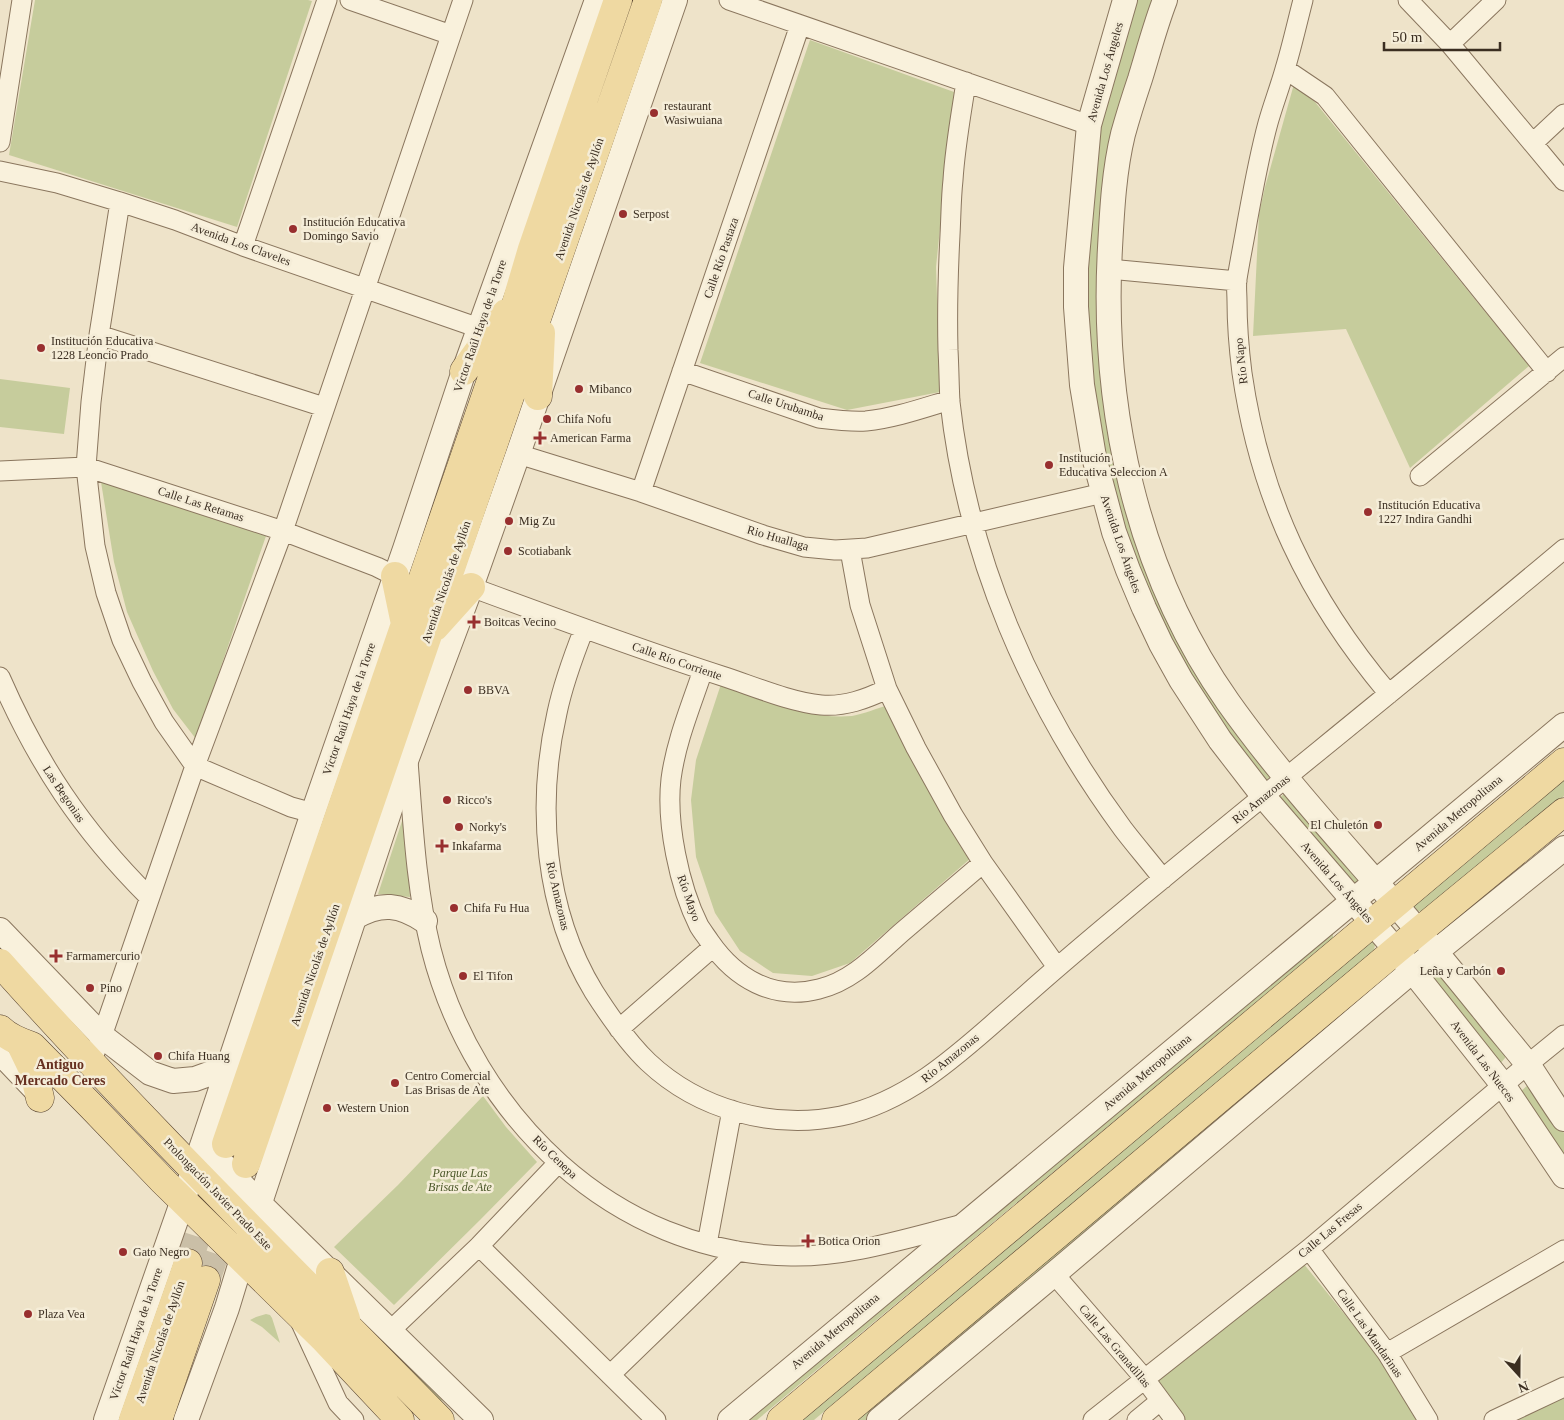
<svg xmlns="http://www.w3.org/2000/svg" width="1564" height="1420" font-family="Georgia,serif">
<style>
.green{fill:#c6cc9c}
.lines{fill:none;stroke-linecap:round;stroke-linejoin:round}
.primary-tunnel{stroke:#cabfa7;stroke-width:28;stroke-dasharray:28 14;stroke-linecap:butt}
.minor-casing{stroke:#8a765e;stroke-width:21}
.tertiary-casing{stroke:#8a765e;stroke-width:26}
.primary-casing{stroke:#584431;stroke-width:29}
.minor{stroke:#f9f1dc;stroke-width:19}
.tertiary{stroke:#f9f1dc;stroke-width:24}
.primary{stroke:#efd9a2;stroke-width:28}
.poi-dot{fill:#982f2f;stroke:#f5edd8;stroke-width:2}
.labels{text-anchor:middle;stroke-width:5;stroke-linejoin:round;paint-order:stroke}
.street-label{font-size:12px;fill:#3b2e21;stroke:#f5edd8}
.poi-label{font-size:12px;fill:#3b2e21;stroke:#f5edd8;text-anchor:start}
.park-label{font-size:12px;font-style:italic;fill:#4a5728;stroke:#f5edd8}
.neighbourhood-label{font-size:14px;font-weight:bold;fill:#673121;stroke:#f5edd8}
</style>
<rect width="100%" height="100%" fill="#eee3c9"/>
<path class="green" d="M35 0H308L312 1 237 227 9 155Z
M1135 0H1155L1104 239 1123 482 1271 774C1269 779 1266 781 1261 781L1166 637 1109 489 1089 384 1082 286 1099 121Z
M810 40 954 92 936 267 940 392 847 410 700 363Z
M1294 84 1315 102 1529 366 1410 468 1346 329 1253 336 1259 214 1265 187Z
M0 379 70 388 64 434 0 427Z
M101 482 266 536 196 739 173 709 153 671 127 612 114 562Z
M721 684C762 698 808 720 852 716 864 714 877 708 889 705L971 858 850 963 812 976 773 973 740 951 715 913 696 857 691 800 696 760Z
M1564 772V796L1426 910 1422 912 1415 910 1413 905Z
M1288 793 1361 878 1356 889 1278 799 1284 794Z
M405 812 410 897 378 894Z
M1333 932V938L757 1420H741Z
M1371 941 1375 944 1374 951 814 1420H793Z
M1395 966 1398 973 866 1420H854Z
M1437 971 1505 1054V1058L1500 1064 1426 981Z
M1529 1084H1531L1564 1133V1160L1521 1091Z
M483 1096 506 1127 537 1162 480 1220 394 1305 334 1247 398 1185Z
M1303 1263 1372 1348 1417 1420H1183L1153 1382Z
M349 1304 444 1400 439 1401 354 1321Z
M266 1314 270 1315 272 1318 280 1343 262 1327 250 1320 256 1317Z
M1564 1397V1420H1517Z"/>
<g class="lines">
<path class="primary-tunnel" d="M188 1263 209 1197
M206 1280 238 1187"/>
<g class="minor-casing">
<path id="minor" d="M350 0 451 35
M729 0 1089 125
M1303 0C1297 23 1292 46 1285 69 1280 87 1273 105 1268 123 1259 156 1253 190 1247 223 1244 241 1240 260 1237 279 1236 286 1237 294 1237 301 1237 325 1239 349 1242 373 1260 498 1308 598 1389 694
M1408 0 1450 44 1564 181
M1450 44 1496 0
M1285 69 1325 96 1547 372
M966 82C961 115 955 147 953 180 951 198 951 217 950 235 948 274 947 312 948 350 949 367 949 385 950 402 967 557 1031 704 1123 829 1136 846 1150 862 1163 879
M0 142 22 0
M1533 143 1564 114
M0 171 57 183 120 202 175 220 243 246 479 328
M120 202 99 335 91 402 86 467 95 546 106 593 122 640 142 682 164 722 195 766 291 807 313 813
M243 246 327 0
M1109 269 1237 281
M99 335 324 407
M682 371 819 418C835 420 850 422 866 421 895 418 923 408 950 400
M518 454 641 492 763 535 804 547 835 550 867 548 1103 493
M0 471 86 467 283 531 377 567 395 576
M1420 476 1564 357
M641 492 800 25
M850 550 860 605 887 689 916 748 953 815 983 863 1057 967
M471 587C555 618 638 649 722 676 753 686 790 702 821 705 845 707 866 699 887 689
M584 629C573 657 563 684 557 713 536 805 544 910 594 992 610 1017 627 1042 648 1062 699 1110 773 1130 841 1116 916 1100 971 1042 1027 994 1065 960 1104 928 1143 895 1283 779 1425 666 1564 549
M703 670C691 706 676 741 671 779 666 823 679 886 699 926 702 931 706 936 710 942 735 978 773 1001 819 989 853 981 877 954 902 932 929 909 956 886 983 863
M0 677C38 764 81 829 149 897
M408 761C413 824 416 888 431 949 473 1115 614 1254 791 1256 850 1257 907 1238 964 1224
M619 1029 713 947
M0 1056 39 1097
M91 1061 102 1036 195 766 283 531 463 0
M707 1244 732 1110
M479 1246 656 1420
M1309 1249 1387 1353 1428 1420
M1054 1274 1144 1378 1175 1420
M301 1323 338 1403 354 1420
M391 1330 479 1246 558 1163
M1387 1353 1564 1250
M610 1375 738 1251
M1093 1420 1309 1249 1527 1065 1564 1035
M1137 1420 1160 1401
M1494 1420 1564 1387"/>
</g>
<g class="tertiary-casing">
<path id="tertiary" d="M1125 0 1089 125 1076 268V307L1082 385 1094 457 1114 532 1128 570 1144 608 1161 644 1181 680 1220 740 1264 797 1396 950 1503 1085 1564 1176
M1165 0C1155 26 1148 53 1140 79 1134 97 1128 116 1123 134 1114 171 1112 210 1110 248 1101 407 1136 571 1228 702 1279 774 1338 838 1395 904 1426 939 1455 975 1485 1012 1499 1030 1515 1048 1529 1066 1541 1084 1552 1102 1564 1119
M355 917C381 902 400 904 425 921
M0 930 102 1036 150 1073 173 1081 195 1079 228 1067
M203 1143 260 1204 481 1420
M106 1420 203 1143 313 813 405 549 464 371 597 0
M186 1420 227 1308 248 1239 407 758 471 587 518 454 675 0
M730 1420 1564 725
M879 1420 1054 1274 1412 971 1564 848"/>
</g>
<g class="primary-casing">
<path id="primary" d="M464 371 506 313
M538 396 541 333
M395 576 405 624
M435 627 471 587
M0 963C141 1121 292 1269 440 1420
M0 1029C9 1038 20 1042 32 1046L92 1107 163 1181 323 1338 400 1420
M20 1043 34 1072 40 1098
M226 1144 405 624 422 580 506 337 532 249 618 0
M246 1164 528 344 648 0
M330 1272 346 1319
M133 1420 188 1263
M158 1420 206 1280
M781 1420 1564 762
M836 1420 1396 950 1564 812"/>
</g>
<use href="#minor" class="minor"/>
<use href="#tertiary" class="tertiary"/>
<use href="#primary" class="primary"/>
</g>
<g class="poi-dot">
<circle cx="654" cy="113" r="5"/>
<circle cx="623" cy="214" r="5"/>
<circle cx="293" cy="229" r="5"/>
<circle cx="41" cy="348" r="5"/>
<circle cx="579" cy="389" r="5"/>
<circle cx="547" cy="419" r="5"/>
<path d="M537.5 430.5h5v5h5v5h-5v5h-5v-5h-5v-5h5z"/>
<circle cx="1049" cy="465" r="5"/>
<circle cx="1368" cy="512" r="5"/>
<circle cx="509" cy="521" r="5"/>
<circle cx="508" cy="551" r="5"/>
<path d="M471.5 614.5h5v5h5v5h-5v5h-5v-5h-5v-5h5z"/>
<circle cx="468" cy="690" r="5"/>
<circle cx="447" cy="800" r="5"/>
<circle cx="1378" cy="825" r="5"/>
<circle cx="459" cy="827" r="5"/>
<path d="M439.5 838.5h5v5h5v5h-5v5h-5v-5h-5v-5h5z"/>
<circle cx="454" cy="908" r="5"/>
<path d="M53.5 948.5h5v5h5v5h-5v5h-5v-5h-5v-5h5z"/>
<circle cx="1501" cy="971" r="5"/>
<circle cx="463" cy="976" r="5"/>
<circle cx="90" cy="988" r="5"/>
<circle cx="158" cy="1056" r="5"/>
<circle cx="395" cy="1083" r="5"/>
<circle cx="327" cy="1108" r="5"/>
<path d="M805.5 1233.5h5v5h5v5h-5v5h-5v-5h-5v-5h5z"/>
<circle cx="123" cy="1252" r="5"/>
<circle cx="28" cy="1314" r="5"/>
</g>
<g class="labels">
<g class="street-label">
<text transform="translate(1105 72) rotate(-74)" y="4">Avenida Los Ángeles</text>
<text transform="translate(579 199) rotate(-71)" y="4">Avenida Nicolás de Ayllón</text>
<text transform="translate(241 244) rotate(20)" y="4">Avenida Los Claveles</text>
<text transform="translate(721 258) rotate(-71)" y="4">Calle Río Pastaza</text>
<text transform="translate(480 326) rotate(-71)" y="4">Víctor Raúl Haya de la Torre</text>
<text transform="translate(1241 361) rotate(-96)" y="4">Río Napo</text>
<text transform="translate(786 405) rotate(18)" y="4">Calle Urubamba</text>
<text transform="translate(201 504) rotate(18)" y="4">Calle Las Retamas</text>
<text transform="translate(778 538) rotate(16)" y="4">Rio Huallaga</text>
<text transform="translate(1121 544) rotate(71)" y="4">Avenida Los Ángeles</text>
<text transform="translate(446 582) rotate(-71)" y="4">Avenida Nicolás de Ayllón</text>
<text transform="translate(677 661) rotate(19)" y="4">Calle Río Corriente</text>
<text transform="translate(349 709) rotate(-71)" y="4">Víctor Raúl Haya de la Torre</text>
<text transform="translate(64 794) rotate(56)" y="4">Las Begonias</text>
<text transform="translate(1261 799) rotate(-39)" y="4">Río Amazonas</text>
<text transform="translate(1458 813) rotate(-40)" y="4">Avenida Metropolitana</text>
<text transform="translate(1337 882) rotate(49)" y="4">Avenida Los Ángeles</text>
<text transform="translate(558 896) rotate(77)" y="4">Río Amazonas</text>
<text transform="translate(689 898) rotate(71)" y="4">Río Mayo</text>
<text transform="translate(315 965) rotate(-71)" y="4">Avenida Nicolás de Ayllón</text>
<text transform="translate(950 1058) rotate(-39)" y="4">Río Amazonas</text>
<text transform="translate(1483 1061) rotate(53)" y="4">Avenida Las Nueces</text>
<text transform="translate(1147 1072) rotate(-40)" y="4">Avenida Metropolitana</text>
<text transform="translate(555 1157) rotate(44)" y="4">Río Cenepa</text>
<text transform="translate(218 1194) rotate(46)" y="4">Prolongación Javier Prado Este</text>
<text transform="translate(1330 1230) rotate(-40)" y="4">Calle Las Fresas</text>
<text transform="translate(835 1331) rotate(-40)" y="4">Avenida Metropolitana</text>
<text transform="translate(1370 1333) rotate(55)" y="4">Calle Las Mandarinas</text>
<text transform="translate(136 1334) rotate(-71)" y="4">Víctor Raúl Haya de la Torre</text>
<text transform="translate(160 1342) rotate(-71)" y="4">Avenida Nicolás de Ayllón</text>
<text transform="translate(1115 1346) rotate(50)" y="4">Calle Las Granadillas</text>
</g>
<g class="poi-label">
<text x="664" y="110">restaurant<tspan x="664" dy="14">Wasiwuiana</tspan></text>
<text x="633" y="218">Serpost</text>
<text x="303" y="226">Institución Educativa<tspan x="303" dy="14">Domingo Savio</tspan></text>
<text x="51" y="345">Institución Educativa<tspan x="51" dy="14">1228 Leoncio Prado</tspan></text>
<text x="589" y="393">Mibanco</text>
<text x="557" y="423">Chifa Nofu</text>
<text x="550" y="442">American Farma</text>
<text x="1059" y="462">Institución<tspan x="1059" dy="14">Educativa Seleccion A</tspan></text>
<text x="1378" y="509">Institución Educativa<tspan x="1378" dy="14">1227 Indira Gandhi</tspan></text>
<text x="519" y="525">Mig Zu</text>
<text x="518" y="555">Scotiabank</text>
<text x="484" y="626">Boitcas Vecino</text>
<text x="478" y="694">BBVA</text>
<text x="457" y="804">Ricco's</text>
<text x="1368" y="829" text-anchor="end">El Chuletón</text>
<text x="469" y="831">Norky's</text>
<text x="452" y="850">Inkafarma</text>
<text x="464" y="912">Chifa Fu Hua</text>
<text x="66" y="960">Farmamercurio</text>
<text x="1491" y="975" text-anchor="end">Leña y Carbón</text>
<text x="473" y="980">El Tifon</text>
<text x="100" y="992">Pino</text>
<text x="168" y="1060">Chifa Huang</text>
<text x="405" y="1080">Centro Comercial<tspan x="405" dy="14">Las Brisas de Ate</tspan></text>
<text x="337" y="1112">Western Union</text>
<text x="818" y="1245">Botica Orion</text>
<text x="133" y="1256">Gato Negro</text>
<text x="38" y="1318">Plaza Vea</text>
</g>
<g class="park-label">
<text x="460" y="1177">Parque Las<tspan x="460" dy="14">Brisas de Ate</tspan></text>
</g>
<g class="neighbourhood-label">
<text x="60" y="1069">Antiguo<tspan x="60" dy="16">Mercado Ceres</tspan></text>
</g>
</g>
<g transform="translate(1519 1375) rotate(159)" stroke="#f5edd8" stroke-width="4" paint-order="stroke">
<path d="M0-4L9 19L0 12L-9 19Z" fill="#3b2e21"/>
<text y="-8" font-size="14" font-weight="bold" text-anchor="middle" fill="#3b2e21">N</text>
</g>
<path d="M1384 42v8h116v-8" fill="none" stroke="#3b2e21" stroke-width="2.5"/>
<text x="1392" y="42" font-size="15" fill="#3b2e21" stroke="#f5edd8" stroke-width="4" paint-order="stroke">50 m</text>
</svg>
